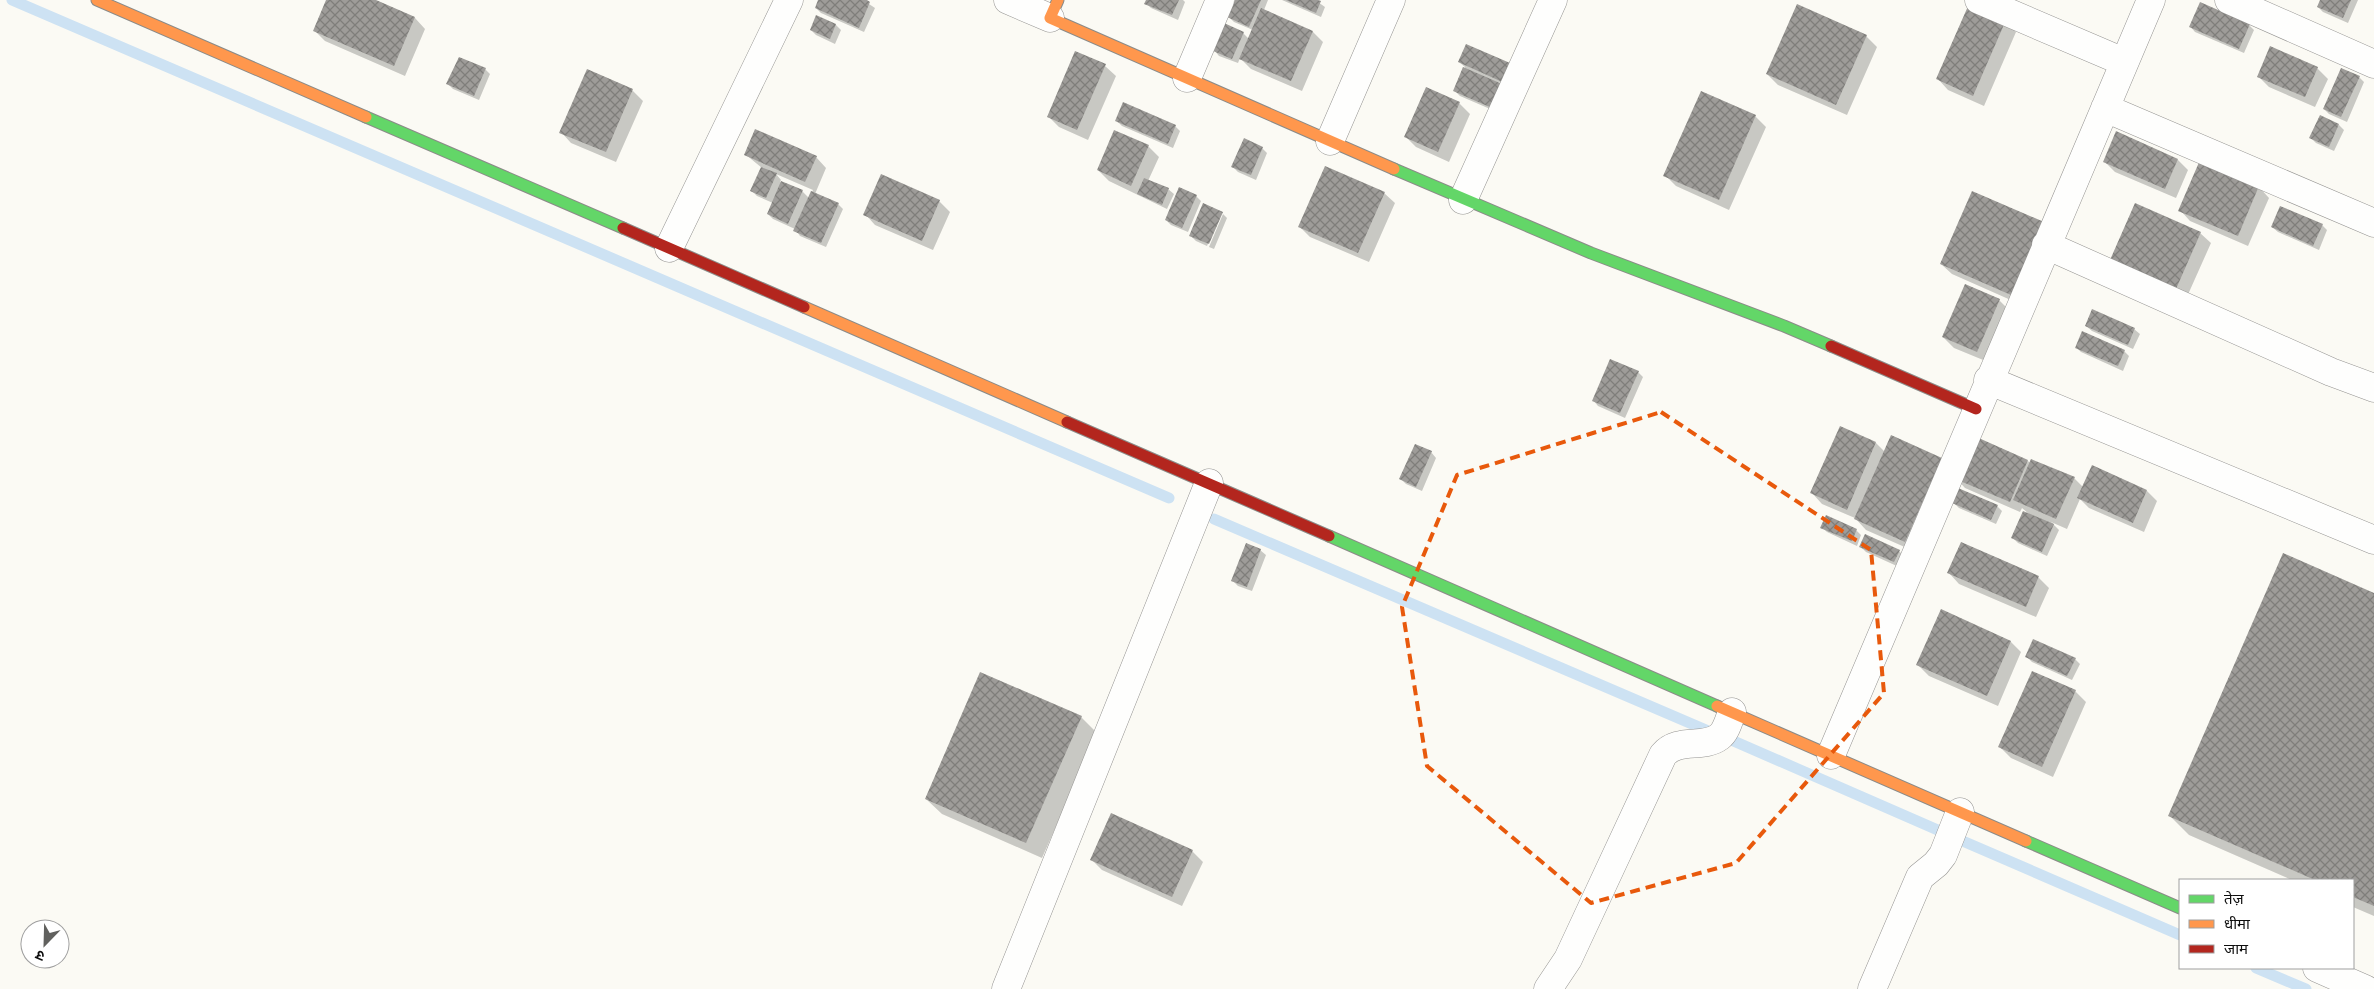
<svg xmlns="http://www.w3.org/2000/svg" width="2374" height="989" font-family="'Roboto Serif','Noto Sans Devanagari',serif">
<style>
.shadow{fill:#0003;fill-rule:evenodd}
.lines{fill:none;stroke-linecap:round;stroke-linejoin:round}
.stream{stroke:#cde2f3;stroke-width:11}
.building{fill:url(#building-cross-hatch)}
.street-casing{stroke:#959492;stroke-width:29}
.fast-casing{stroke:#8b8b88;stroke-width:13}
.slow-casing{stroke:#8b8b88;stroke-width:13}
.jam-casing{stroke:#8b8b88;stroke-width:13}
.street{stroke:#fefefd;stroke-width:28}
.fast{stroke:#63d668;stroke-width:11}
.slow{stroke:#ff974d;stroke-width:11}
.jam{stroke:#b3261e;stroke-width:11}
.marked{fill:none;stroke:#e8590c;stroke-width:4;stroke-dasharray:10 6;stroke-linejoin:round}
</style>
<defs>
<pattern id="building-cross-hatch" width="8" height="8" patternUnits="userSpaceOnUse" patternTransform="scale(1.25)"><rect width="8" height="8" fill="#9e9c99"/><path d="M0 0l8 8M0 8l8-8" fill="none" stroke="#7f7e7b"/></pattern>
</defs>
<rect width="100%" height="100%" fill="#fbfaf4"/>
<path class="shadow" d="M327 0H372L415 18 425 29 405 76 325 41 314 30Z
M820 0H863L875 8 864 32 821 13 816 8Z
M1147 0H1183L1185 2 1178 20 1151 8 1146 3Z
M1236 0H1268L1264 10 1313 32 1323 42 1302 91 1251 69 1240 58 1238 63 1219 56 1214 50 1243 33 1249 39 1253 30 1234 22 1229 17Z
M1282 0H1315L1325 7 1321 17Z
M2321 0H2358L2348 23 2323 12 2318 7Z
M2005 21 2016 32 1984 106 1948 90 1938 79Z
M836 25 841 30 835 44 816 35 811 30Z
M2249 25 2254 30 2244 53 2195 32 2190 26Z
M1866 36 1877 47 1847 115 1778 85 1767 74Z
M1467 45 1514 89 1498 82 1507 90 1497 112 1460 96 1455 91 1465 67 1459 62Z
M1105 66 1116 76 1088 140 1059 127 1048 116Z
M2317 68 2328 79 2315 107 2269 87 2258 76Z
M485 69 490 74 479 100 453 89 448 84Z
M2359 77 2364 82 2347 122 2329 114 2324 109Z
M632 90 643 101 616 162 571 143 561 132Z
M1459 103 1470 114 1449 162 1416 147 1405 136Z
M1755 116 1766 127 1729 210 1676 186 1665 175Z
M1117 121 1175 126 1180 131 1173 148 1122 126Z
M2339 125 2344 130 2334 151 2316 143 2311 138Z
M1148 146 1159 157 1148 181 1168 189 1174 194 1167 209 1109 181 1098 170Z
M1262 148 1267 153 1256 180 1238 172 1233 167Z
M745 154 816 157 826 168 815 194 838 204 843 209 826 247 800 236 795 229 773 219 768 214 773 203 757 196 752 191 762 168ZM776 174 813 190 809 198 802 191 780 182 781 180Z
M2178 160 2188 170 2176 198 2115 172 2104 161Z
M2259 187 2269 198 2248 246 2190 221 2180 210Z
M1384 193 1395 203 1369 262 1310 237 1299 226Z
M1973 193 2022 305 1952 274 1941 264Z
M1196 196 1201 201 1188 232 1171 225 1166 220Z
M939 201 950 212 933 250 875 225 865 214Z
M1204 205 1223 213H1221L1207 246 1196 241 1191 236Z
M1223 214 1227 218 1214 249 1209 247Z
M2322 225 2327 230 2319 250 2278 232 2272 227Z
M2200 233 2211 243 2186 299 2123 271Z
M1999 300 2010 311 1988 362 1954 348 1943 337Z
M2086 326 2134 329 2140 334 2133 349 2092 331Z
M2076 347 2124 351 2129 356 2123 371 2081 352Z
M1638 372 1643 377 1625 418 1598 406 1593 400Z
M1841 428 1876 443 1885 452 1941 459 1916 552 1866 530 1855 518 1822 504 1812 493Z
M1431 452 1436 458 1422 491 1406 484 1401 479Z
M2027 461 2074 478 2083 487 2147 491 2157 501 2144 532 2089 508 2080 499 2067 529 2051 522 2059 530 2047 556 2018 543 2013 538 2029 514 2022 508 2020 512 1965 488 1955 477Z
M1953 502 1997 506 2002 511 1996 524 1959 508Z
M1822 527 1856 530 1861 535 1857 546 1827 532Z
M1961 544 2039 578 2049 588 2036 617 1959 584 1949 573Z
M1861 547 1899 551 1904 556 1899 567 1866 552Z
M1260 550 1266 555 1252 591 1238 586 1233 581Z
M2374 594V916L2353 907V880H2292L2189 835 2170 816Z
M2011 642 2021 652 1998 706 1929 676 1918 665Z
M2027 657 2075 659 2080 664 2072 680 2032 662Z
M2075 691 2086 702 2053 777 2011 758 2000 747Z
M1081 717 1097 733 1042 858 942 814 926 799Z
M1192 851 1203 862 1182 906 1102 870 1092 860Z"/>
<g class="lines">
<path class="stream" d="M12 0 1169 498
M1214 519 1713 733
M1729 739 1940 831
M1958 839 2180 935
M2256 968 2306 989"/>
</g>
<path class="building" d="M326 0H376L415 17 394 66 313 31Z
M818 0H867L870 2 859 28 815 8Z
M1146 0H1179L1172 15 1144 4Z
M1235 0H1261L1249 27 1227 17Z
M1286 0H1318L1321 1 1316 13Z
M2320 0H2351L2343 18 2317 7Z
M2200 2 2250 24 2239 49 2189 27Z
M1797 4 1867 35 1836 105 1766 74Z
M1969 4 2006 20 1973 96 1936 79Z
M1261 8 1313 31 1291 81 1239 59Z
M816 15 836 24 830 39 810 30Z
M1224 23 1244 32 1232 59 1213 51Z
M1466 44 1517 66 1509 85 1458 62Z
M2270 46 2318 67 2305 97 2257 77Z
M1075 51 1106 64 1077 130 1047 117Z
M459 57 486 68 474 96 446 84Z
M1463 67 1502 84 1492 108 1453 91Z
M2341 68 2360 76 2341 117 2323 109Z
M587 69 633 89 606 152 559 133Z
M1426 87 1460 102 1438 152 1404 137Z
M1701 91 1756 115 1719 200 1663 176Z
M1123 102 1176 125 1168 144 1115 121Z
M2320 115 2339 124 2329 147 2309 138Z
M755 129 817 156 805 182 744 155Z
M1114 130 1149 145 1131 186 1097 170Z
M2116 131 2178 159 2165 189 2103 162Z
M1244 138 1263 147 1251 175 1231 167Z
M2200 160 2259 186 2238 236 2178 211Z
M1325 166 1385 192 1358 253 1298 227Z
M761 167 777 173 766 198 750 191Z
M881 174 940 200 922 241 863 215Z
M1144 178 1169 188 1162 205 1137 194Z
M781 181 803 190 788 224 767 214Z
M1179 187 1197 195 1182 228 1165 220Z
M811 191 839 203 821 243 793 231Z
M1972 191 2044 222 2011 295 1940 264Z
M1203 203 1223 212 1209 244 1189 236Z
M2135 203 2201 232 2176 289 2110 260Z
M2280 206 2323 224 2313 246 2271 227Z
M1965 284 2000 299 1977 352 1942 337Z
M2092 309 2135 328 2128 345 2085 326Z
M2082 331 2125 350 2118 366 2075 348Z
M1610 359 1639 371 1620 413 1592 401Z
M1840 426 1876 442 1847 510 1810 493Z
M1891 435 1942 458 1905 542 1854 519Z
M1972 435 2028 460 2010 502 1953 478Z
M1415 444 1432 451 1416 487 1399 479Z
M2031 459 2075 477 2056 519 2013 500Z
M2092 465 2147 490 2133 523 2077 498Z
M1958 488 1998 505 1991 520 1952 503Z
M2023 511 2054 524 2042 552 2011 538Z
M1826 515 1857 529 1852 541 1820 528Z
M1865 534 1900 550 1894 562 1859 547Z
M1961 542 2039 576 2026 607 1947 573Z
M1246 543 1261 549 1247 587 1231 581Z
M2283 553 2374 593V906L2353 897V880H2315L2168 816Z
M1941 609 2011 641 1987 696 1916 665Z
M2033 639 2076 658 2067 676 2025 657Z
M2032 671 2076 690 2042 767 1998 747Z
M980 672 1082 716 1026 843 925 799Z
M1111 813 1193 850 1172 897 1090 860Z"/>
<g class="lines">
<g class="street-casing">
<path id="street" d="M1008 0 1050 18
M1979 0 2124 62
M2229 0 2374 64
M1187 78 1220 0
M2105 108 2374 223
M1330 141 1391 0
M1463 200 1553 0
M2046 245 2331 372 2374 388
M669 248 789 0
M1988 380 2374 540
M1831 755 2151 0
M2317 968 2365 989
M1006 989 1209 483
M1548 989 1568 959 1663 755C1678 737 1703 749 1719 737 1726 732 1729 720 1732 712
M1872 989 1920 877 1936 864 1943 855 1960 812"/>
</g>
<g class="fast-casing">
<path id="fast" d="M366 117 623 228
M1394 169 1591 253 1784 326 1831 346
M1329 536 1717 706
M2026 841 2180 908"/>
</g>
<g class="slow-casing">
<path id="slow" d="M97 0 366 117
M1058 0 1050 18 1394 169
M804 307 1067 422
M1717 706 2026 841"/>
</g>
<g class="jam-casing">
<path id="jam" d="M623 228 804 307
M1831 346 1976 409
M1067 422 1329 536"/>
</g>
<use href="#street" class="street"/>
<use href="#fast" class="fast"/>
<use href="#slow" class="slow"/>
<use href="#jam" class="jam"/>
</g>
<path class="marked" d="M1661 412 1871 550 1884 693 1736 863 1591 903 1427 766 1402 607 1457 475Z"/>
<rect x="2179" y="879" width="175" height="90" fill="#ffffff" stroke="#9f9f9f"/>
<rect x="2189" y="895" width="25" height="8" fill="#63d668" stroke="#9f9f9f"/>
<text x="2224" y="904" font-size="15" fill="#0e0e0e">तेज़</text>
<rect x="2189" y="920" width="25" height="8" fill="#ff974d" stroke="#9f9f9f"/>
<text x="2224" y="929" font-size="15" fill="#0e0e0e">धीमा</text>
<rect x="2189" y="945" width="25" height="8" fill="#b3261e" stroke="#9f9f9f"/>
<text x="2224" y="954" font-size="15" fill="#0e0e0e">जाम</text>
<g transform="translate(45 944) rotate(203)"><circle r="24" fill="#ffffff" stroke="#9f9f9f"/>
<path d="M0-4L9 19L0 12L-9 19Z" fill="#61615e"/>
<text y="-8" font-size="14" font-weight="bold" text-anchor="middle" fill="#0e0e0e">उ</text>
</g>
</svg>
